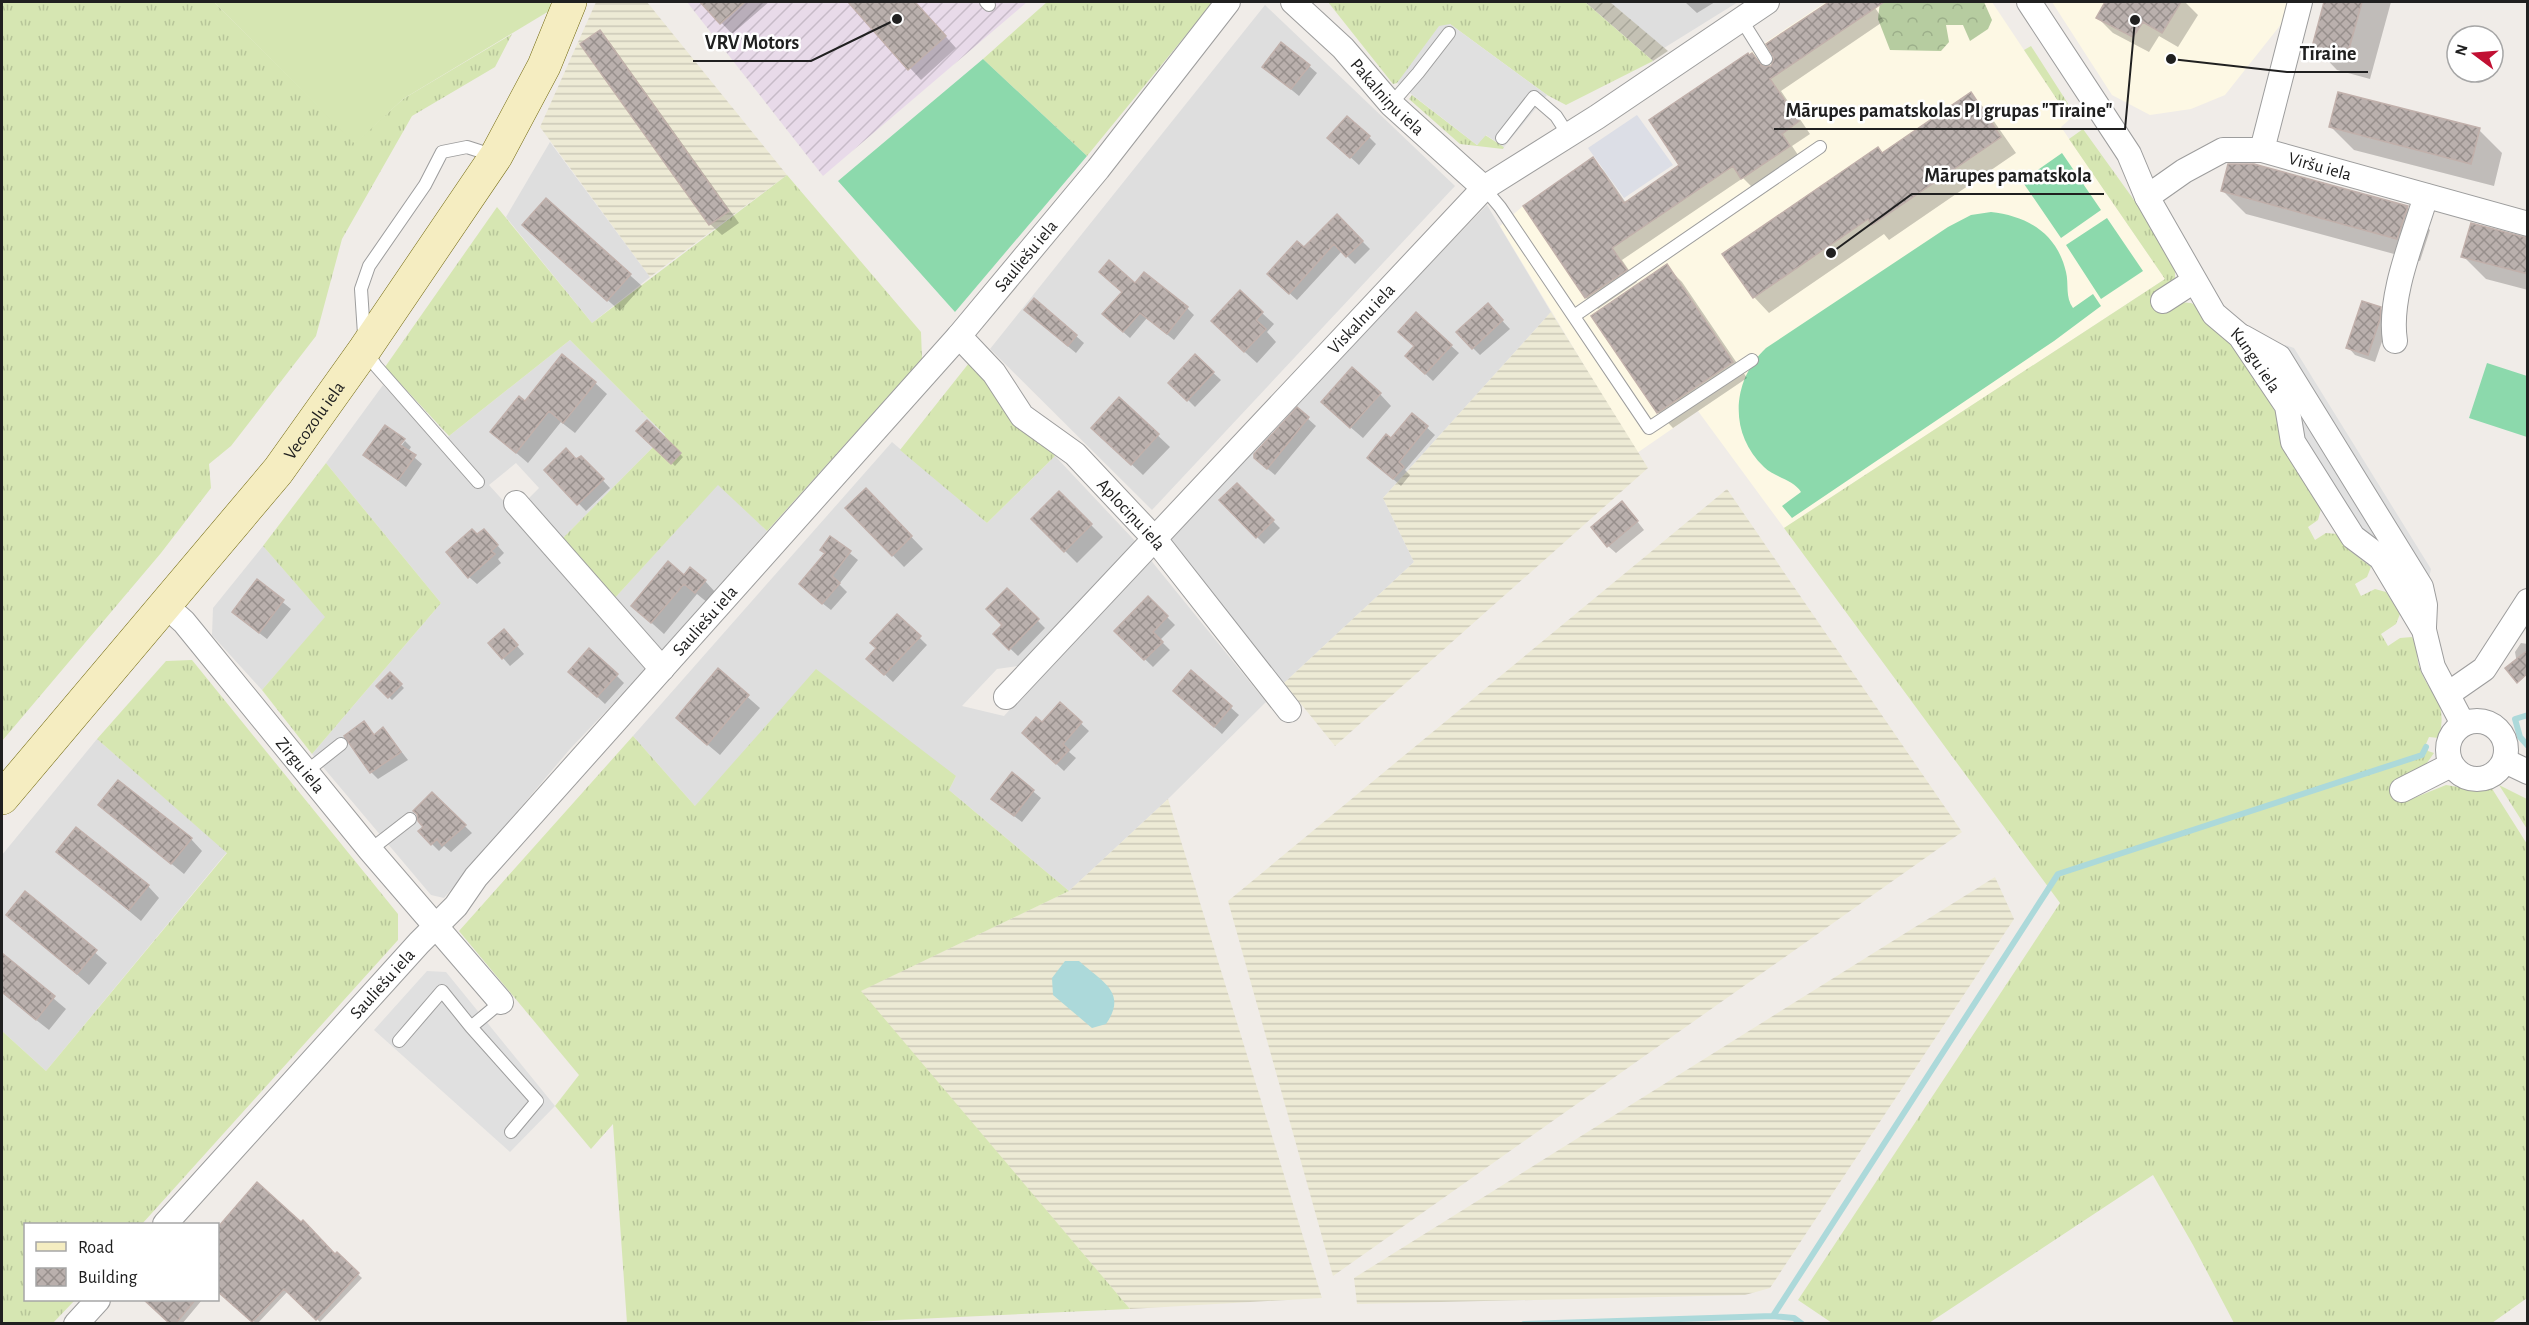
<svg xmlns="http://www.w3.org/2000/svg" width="2529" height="1325" font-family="'Alegreya Sans',sans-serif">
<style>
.residential{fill:#dedede}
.industrial{fill:url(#industrial-furrows)}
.education{fill:#fdf8e4}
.construction{fill:url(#construction-furrows)}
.farmland{fill:url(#farmland-rules)}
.grass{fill:url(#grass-tufts)}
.forest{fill:url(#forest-crowns)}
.garden{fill:#d6e6b2}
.pitch{fill:#8cd9ac}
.parking{fill:#e0e0e0}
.plaza{fill:#dcdee6}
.water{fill:#acd9da}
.shadow{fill:#0003}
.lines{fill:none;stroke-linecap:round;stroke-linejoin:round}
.stream{stroke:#acd9da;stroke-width:6}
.building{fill:url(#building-cross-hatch);stroke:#c1b0ab;stroke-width:1.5}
.lane-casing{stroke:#9d9d9d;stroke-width:14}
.street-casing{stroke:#9d9d9d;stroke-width:26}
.secondary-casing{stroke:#71680e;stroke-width:34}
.lane{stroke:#fff;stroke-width:12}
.street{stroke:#fff;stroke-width:24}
.secondary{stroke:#f5edc1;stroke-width:33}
.labels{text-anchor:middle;stroke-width:5;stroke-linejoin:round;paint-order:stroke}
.street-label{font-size:18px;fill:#202020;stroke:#fff}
.leader{fill:none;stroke:#202020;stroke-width:2}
.callout-dot{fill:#202020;stroke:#fff;stroke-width:2}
.callout-label{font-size:20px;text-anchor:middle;font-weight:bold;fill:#202020;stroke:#fff;stroke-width:5;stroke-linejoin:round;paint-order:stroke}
</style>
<defs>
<pattern id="industrial-furrows" width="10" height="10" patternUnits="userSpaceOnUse" patternTransform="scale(1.5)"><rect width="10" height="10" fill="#e8dae9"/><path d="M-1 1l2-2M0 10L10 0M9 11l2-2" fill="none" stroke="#c7bbc8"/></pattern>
<pattern id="construction-furrows" width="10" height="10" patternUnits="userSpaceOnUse" patternTransform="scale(1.5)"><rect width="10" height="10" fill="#c4c1b4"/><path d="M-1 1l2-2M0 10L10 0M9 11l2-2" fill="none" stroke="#a8a69a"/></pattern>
<pattern id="farmland-rules" width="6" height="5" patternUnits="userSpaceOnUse" patternTransform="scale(1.5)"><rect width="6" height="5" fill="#edead5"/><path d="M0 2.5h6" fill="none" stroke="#cbc8b7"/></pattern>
<pattern id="grass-tufts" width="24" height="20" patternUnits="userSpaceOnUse" patternTransform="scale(1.5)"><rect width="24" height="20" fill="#d6e6b2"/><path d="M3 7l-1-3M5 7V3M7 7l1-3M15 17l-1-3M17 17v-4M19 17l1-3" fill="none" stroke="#b7c599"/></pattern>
<pattern id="forest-crowns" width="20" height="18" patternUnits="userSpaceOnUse" patternTransform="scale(1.5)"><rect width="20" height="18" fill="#b6cca0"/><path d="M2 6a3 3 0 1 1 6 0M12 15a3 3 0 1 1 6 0" fill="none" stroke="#9caf8a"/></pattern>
<pattern id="building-cross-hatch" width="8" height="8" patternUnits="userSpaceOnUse" patternTransform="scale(1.5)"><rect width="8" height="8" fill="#bab0ad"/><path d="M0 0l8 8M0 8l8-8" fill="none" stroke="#978f8c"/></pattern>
</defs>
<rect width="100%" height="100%" fill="#f0ece8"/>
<path class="residential" d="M1610 2H1738L1664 48Z
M1265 5 1455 186 1152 510 990 349Z
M550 142 650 277 592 323 506 217Z
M1487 205 1551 312 1383 498 1414 562 1284 683 1168 539 1302 396Z
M570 340 665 435 562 539 527 500 539 488 516 463 489 485 568 572 648 667 570 749 444 898 431 895 312 754 441 603 326 463 383 385 440 446 449 436Z
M892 442 987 523 1055 456 1136 542 1018 666 997 669 962 706 1004 716 1149 558 1266 702 1168 799 1069 891 949 790 956 776 695 806 633 736Z
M718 484 767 531 661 653 613 600Z
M263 546 326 617 262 690 212 635 213 608Z
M97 739 227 852 46 1071 2 1031V855Z"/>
<path class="industrial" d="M687 2H1027L823 176Z"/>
<path class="education" d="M1826 2H1992L2070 119 2061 127 2165 279 1784 528 1698 411 1637 453 1500 226 1523 206 1564 178 1576 173 1574 170 1593 157 1624 202 1679 165 1649 120Z
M2052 2H2287L2282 23 2225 95 2191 109 2150 115 2112 95Z"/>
<path class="construction" d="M1585 2H1610L1668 51 1653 61Z"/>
<path class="farmland" d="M596 2H647L787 175 650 277 540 127Z
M1551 312 1648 468 1335 746 1284 683 1414 562 1383 498Z
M1727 489 1962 832 1333 1276 1228 901Z
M1168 799 1322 1298 1130 1309 860 991 1069 891Z
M1995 877 2014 919 1770 1288 1745 1295 1357 1304 1354 1278Z"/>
<path class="grass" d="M2 2H214L355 143 403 99 512 34 495 67 412 116 342 239 316 336 231 446 209 464 211 488 161 553 2 741Z
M1047 2H1213L1087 156 983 59Z
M1328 2H1585L1653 61 1566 105 1547 95 1450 24 1397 83 1393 84Z
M2031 46 2076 116 2070 119 2024 50Z
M1412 95 1477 145 1485 135 1504 147 1503 149 1460 144 1409 99Z
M2083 129 2139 207 2175 268V281L2179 302 2191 303 2197 306 2235 344 2276 413 2321 509 2318 520 2308 527 2315 540 2326 533 2337 534 2345 547 2371 567 2367 577 2355 584 2361 596 2375 589 2386 592 2400 614 2396 624 2381 634 2388 646 2400 638 2412 637C2418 647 2416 659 2420 669 2432 700 2448 699 2439 738L2429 737 2426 744 2428 751 2434 753 2400 801 2404 802 2446 785 2478 790 2491 787 2527 844V1298L2492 1323H2234L2193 1245 2153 1175 1929 1323H1832L1798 1300 2060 903 1784 528 2165 279 2069 139Z
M787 175 921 332 922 359 767 531 718 485 613 600 562 539 665 435 570 340 449 436 385 367 497 207 592 323Z
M969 363 1055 456 987 523 900 450Z
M326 463 441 603 312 754 262 690 325 617 263 546Z
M192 660 398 914V940L142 1224H26V1300H75L53 1323H2V1031L46 1071 227 853 97 739 166 661Z
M816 669 956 776 949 790 1069 891 861 991 1130 1309 831 1323H627L613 1124 591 1149 555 1106 579 1075 459 931 633 736 695 806Z
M2499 785 2527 799V829Z"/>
<path class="forest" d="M1880 2H1984L1992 20 1988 29 1970 41 1963 25H1946L1949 42 1941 51 1890 50 1878 19Z"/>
<path class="garden" d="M214 2H549L554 8 403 99 355 144Z"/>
<path class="pitch" d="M983 59 1087 156 955 312 838 181Z
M2062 153 2101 210 2061 238 2022 181Z
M1991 212C2027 216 2057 233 2066 272 2069 284 2065 297 2073 308L2093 294 2101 306 2054 341 1792 518 1782 506 1801 492C1794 480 1774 477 1764 467 1728 433 1732 380 1766 348L1948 227 1971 215Z
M2107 218 2143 271 2101 299 2066 245Z
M2487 363 2527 376V437L2469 418Z"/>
<path class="parking" d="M1450 24 1547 95 1504 147 1486 135 1477 145 1397 83 1439 26Z
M2285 345 2294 348 2431 569 2427 587 2360 528 2304 440 2301 412 2282 354Z
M427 971 446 972 555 1106 510 1152 374 1030Z"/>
<path class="plaza" d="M1637 115 1673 165 1624 198 1588 148Z"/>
<path class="water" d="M1065 961H1079C1102 982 1128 992 1106 1024L1092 1028 1053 995 1052 978Z"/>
<path class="shadow" d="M702 2H769L732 34Z
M850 2H915L956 48 921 80Z
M1685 2H1715L1697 13Z
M1831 2H1871L1884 21 1781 91 1810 134 1792 146 1800 158 1754 189 1743 178 1622 260 1637 282 1598 309 1586 298 1525 207 1593 159 1604 171 1626 203 1681 165 1752 55 1765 67H1772L1776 58 1768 44Z
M2106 2H2185L2198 15 2178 47 2159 36 2149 52 2113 33 2098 18Z
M2326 2H2391L2370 79 2337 70 2314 46Z
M600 32 611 44 739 223 722 235 710 224Z
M1309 66 1317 73 1299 96 1264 67Z
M1971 94 1986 110 2016 153 1889 240 1884 234 1769 313 1754 297 1878 149 1883 154Z
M2331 127 2479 130 2502 153 2494 186 2354 150Z
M1369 137 1376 144 1359 165 1337 145Z
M2223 191 2407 207 2430 230 2420 261 2246 214Z
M546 200 642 286 620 311 536 237Z
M1337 216 1370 249 1355 264 1342 251 1297 300 1276 281 1304 249Z
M2528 239V290L2486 279 2463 256Z
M1666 266 1682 282 1747 378 1673 428 1658 412Z
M1135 285 1187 308 1194 315 1174 340 1147 318 1130 338 1111 321Z
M2380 308 2388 316 2387 327 2375 362 2355 355 2348 347Z
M1262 313 1274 324 1267 332 1276 342 1257 363 1224 333Z
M1495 313 1510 329 1480 355 1473 348Z
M1416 314 1459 353 1433 381 1415 364Z
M1034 318 1076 336 1084 343 1076 353Z
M1195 356 1221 380 1195 407 1170 382Z
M595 383 607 394 575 433 561 422 528 463 492 432 525 403Z
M1380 394 1391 406 1363 438 1334 413Z
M1119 399 1170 447 1143 475 1105 439Z
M1298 410 1316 426 1275 475 1263 465Z
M1413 415 1435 435 1405 470 1410 475 1401 486 1377 465 1391 441Z
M647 422 683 457 675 466 638 431Z
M405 441 411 447 408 452 422 464 406 487 365 455 395 450 397 452Z
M581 457 610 488 586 511 546 470Z
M1237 485 1280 528 1264 544 1221 501Z
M866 490 923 549 904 567 847 508Z
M1059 493 1103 537 1077 563 1033 519Z
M1629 511 1644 530 1616 553 1608 546Z
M477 536 491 538 504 553 498 559 501 563 477 584 469 577Z
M831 538 858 560 839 584 847 592 831 610 808 592 826 554Z
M684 577 705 581 716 593 708 603 697 594 664 634 633 606Z
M257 581 291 609 267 639 241 619Z
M1007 590 1045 628 1018 656 995 634 1004 625Z
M1148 598 1175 625 1160 640 1170 650 1153 667 1116 631Z
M897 616 927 645 893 682 868 659 877 649Z
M511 639 524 654 510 666 503 658Z
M2521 643 2528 644V668L2518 669 2515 652Z
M718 671 760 708 720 755 689 729Z
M1191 672 1239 715 1222 734 1182 698Z
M390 674 404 688 392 700 378 686Z
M616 675 624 683 605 704 578 679Z
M1060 704 1089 731 1069 752 1076 758 1064 771 1031 740 1042 724Z
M364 723 375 736 390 737 408 760 378 779 371 772Z
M1012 774 1041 798 1022 822 1001 806Z
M432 794 472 833 451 852 444 846 439 851 432 844 425 827Z
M100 805 191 839 202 851 184 874Z
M58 852 148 886 159 898 141 921Z
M26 893 107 963 89 985 8 914Z
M2 955 66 1009 49 1030 2 993Z
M257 1184 362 1278 320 1322 288 1291 257 1324 218 1291V1229Z
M155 1300H202L182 1324H171L151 1305Z"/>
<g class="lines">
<path class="stream" d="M2528 715 2515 719 2520 737 2528 746
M1773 1316 2058 874 2422 755 2426 747
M1524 1324 1773 1316 1794 1318 1802 1324"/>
</g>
<path class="building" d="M700 2H745L720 24Z
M848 2H915L946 36 908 70Z
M1829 2H1884L1770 79 1799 121 1782 134 1790 146 1741 179 1733 166 1612 248 1627 270 1585 298 1523 206 1593 157 1624 203 1679 165 1649 120 1748 53 1749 55 1752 53 1762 66H1771L1774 58 1766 44Z
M2105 2H2181L2162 33 2143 22 2133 37 2096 18Z
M2324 2H2362L2347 56 2312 47Z
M600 30 729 211 709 225 580 44Z
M1281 42 1310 65 1291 89 1262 67Z
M1971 92 2001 137 1872 225 1868 219 1753 298 1722 254 1878 147 1882 153Z
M2338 92 2480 128 2471 164 2329 127Z
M1347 116 1370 136 1350 158 1327 138Z
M2228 164H2254L2408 206 2397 239 2221 191Z
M546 198 631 274 607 301 522 225Z
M1337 214 1363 241 1346 257 1334 244 1289 294 1267 274 1297 241 1304 247Z
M2471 223 2528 238V274L2461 257Z
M1109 260 1135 283 1144 272 1188 307 1167 334 1140 313 1123 332 1102 314 1122 292 1099 272Z
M1667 264 1733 362 1657 413 1591 316Z
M1240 290 1263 312 1256 320 1266 329 1244 352 1211 321Z
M1034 298 1077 335 1068 346 1024 310Z
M2362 301 2381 307 2380 319 2368 355 2346 348Z
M1488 303 1503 320 1472 349 1456 332Z
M1416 312 1452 345 1425 374 1405 356 1414 346 1398 332Z
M562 354 596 382 563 423 549 411 516 453 490 432 519 396 525 401Z
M1195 354 1214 372 1187 401 1168 383Z
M1352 367 1381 393 1350 428 1321 402Z
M1119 397 1159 434 1131 465 1091 428Z
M1297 407 1309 417 1267 469 1254 458V454Z
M1412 413 1428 426 1399 462 1404 467 1393 479 1367 458 1386 434 1391 438Z
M647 420 681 453 671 464 636 431Z
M385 425 405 439 400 445 416 455 398 480 363 455Z
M566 448 576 459 581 456 604 479 577 505 544 470Z
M1237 483 1274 520 1256 538 1219 500Z
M866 488 912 536 892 556 845 508Z
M1059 491 1092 524 1064 552 1031 519Z
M1622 501 1638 521 1607 547 1591 527Z
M472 529 477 534 484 529 498 545 491 551 495 554 468 578 446 552Z
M830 536 851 551 832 576 840 583 822 604 799 584 825 553 820 550Z
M668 561 684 575 690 567 706 580 695 593 684 584 651 623 631 606Z
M257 579 284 600 259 633 232 612Z
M1007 588 1039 619 1009 650 993 634 1002 625 986 609Z
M1148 596 1168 616 1153 632 1163 642 1144 660 1114 631Z
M897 614 921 636 884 675 866 659 876 648 870 643Z
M504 629 518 645 502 659 488 643Z
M589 648 618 674 597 697 568 672Z
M2528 650V673L2517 683 2505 668Z
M718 668 749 695 707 745 676 718Z
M1191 670 1232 706 1214 727 1173 691Z
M390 672 402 684 388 698 376 686Z
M1060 702 1082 722 1063 744 1069 750 1056 764 1022 733 1036 717 1042 722Z
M364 721 374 735 383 727 401 752 370 773 344 736Z
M1012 772 1034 790 1014 816 991 799Z
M118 780 192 838 171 864 98 805Z
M432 792 466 825 442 846 437 839 431 845 418 831 423 827 418 821 417 814 413 811Z
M76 827 149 885 129 910 56 852Z
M25 891 97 950 77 974 6 915Z
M2 953 55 996 36 1020 2 992Z
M257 1182 301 1222 303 1220 335 1254 337 1252 359 1273 316 1320 284 1289 252 1322 218 1292V1227Z
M143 1299H196L176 1323H169Z"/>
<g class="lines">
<g class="lane-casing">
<path id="lane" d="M986 2 989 5
M1741 19 1766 59
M1391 104 1418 73 1449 33
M1502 138 1534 97 1556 116 1569 136
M1484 188 1500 207 1649 428 1752 360
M1574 316 1820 147
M478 482 376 366 365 349 361 289 369 266 425 185 442 152 467 147 495 156
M307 771 341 744
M370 850 410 819
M471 1027 537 1101 511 1132
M399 1041 442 991 471 1027 501 1002"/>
</g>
<g class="street-casing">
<g id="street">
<path id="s1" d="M1293 2 1343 48 1391 104 1484 188"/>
<path id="s2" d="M2029 2 2129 154 2147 197 2214 314 2240 336 2287 406 2293 442 2353 537 2381 558 2424 630 2433 667 2463 724"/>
<path id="s3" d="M2300 2 2262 150 2528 224"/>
<path d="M2147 197 2184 171 2223 150H2262"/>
<path d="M2163 301 2194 281"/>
<path id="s4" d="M959 336 994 373 1022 416 1075 454 1154 538 1289 710"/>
<path d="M2243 337 2279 357 2421 587 2425 605 2424 627"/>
<path d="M2395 341C2388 297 2413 239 2426 196"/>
<path d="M516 503 662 669"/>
<path id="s5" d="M165 605 184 622 370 850 501 1002"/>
<path d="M2448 694 2484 669 2528 601"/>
<path id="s6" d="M1006 697 1484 188 1597 117 1767 2"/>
<circle cx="2477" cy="750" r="29"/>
<path d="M2505 761 2528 772"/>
<path d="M2402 790 2451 765"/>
<path id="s7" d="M165 1224 419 943 456 906 476 877 959 336 1098 169 1228 2"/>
<path d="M76 1324 98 1300"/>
</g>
</g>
<g class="secondary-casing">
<g id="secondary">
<path id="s8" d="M2 798 278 471 365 349 496 156 544 66 570 2"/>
</g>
</g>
<use href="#lane" class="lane"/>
<use href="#street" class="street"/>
<use href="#secondary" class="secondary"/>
</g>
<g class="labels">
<g class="street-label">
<text dy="6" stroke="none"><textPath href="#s1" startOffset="134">Pakalniņu iela</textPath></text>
<text dy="6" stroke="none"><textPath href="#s3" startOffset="213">Viršu iela</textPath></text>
<text dy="6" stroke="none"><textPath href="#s7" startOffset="1296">Sauliešu iela</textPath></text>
<text dy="6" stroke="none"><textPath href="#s6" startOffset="519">Viskalnu iela</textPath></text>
<text dy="6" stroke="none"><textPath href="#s2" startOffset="426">Kungu iela</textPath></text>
<text dy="6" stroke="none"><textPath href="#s8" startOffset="490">Vecozolu iela</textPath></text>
<text dy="6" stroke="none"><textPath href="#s4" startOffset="250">Aplociņu iela</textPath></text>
<text dy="6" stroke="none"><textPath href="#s7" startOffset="810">Sauliešu iela</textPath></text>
<text dy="6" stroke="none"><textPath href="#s5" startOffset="210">Zirgu iela</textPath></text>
<text dy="6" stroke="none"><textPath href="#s7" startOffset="324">Sauliešu iela</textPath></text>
</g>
</g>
<path class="leader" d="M897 19L811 61H693M2171 59L2287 72H2368M2135 20L2125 129H1774M1831 253L1912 194H2104"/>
<g class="callout-dot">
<circle cx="897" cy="19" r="6"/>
<circle cx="2171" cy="59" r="6"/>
<circle cx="2135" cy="20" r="6"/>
<circle cx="1831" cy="253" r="6"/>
</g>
<g class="callout-label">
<text x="752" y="49">VRV Motors</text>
<text x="2328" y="60">Tīraine</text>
<text x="1949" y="117">Mārupes pamatskolas PI grupas "Tīraine"</text>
<text x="2008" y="182">Mārupes pamatskola</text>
</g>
<rect width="2529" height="1325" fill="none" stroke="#202020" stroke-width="6"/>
<rect x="24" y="1223" width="195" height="78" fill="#ffffff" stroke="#a6a6a6" stroke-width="1.5"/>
<rect x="36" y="1242" width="30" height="9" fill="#f5edc1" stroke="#a6a6a6" stroke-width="1.5"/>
<text x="78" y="1253" font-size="18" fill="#202020">Road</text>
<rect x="36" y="1268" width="30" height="18" fill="url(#building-cross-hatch)" stroke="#a6a6a6" stroke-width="1.5"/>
<text x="78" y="1283" font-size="18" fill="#202020">Building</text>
<g transform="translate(2475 54) rotate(286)"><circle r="28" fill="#ffffff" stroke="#a6a6a6" stroke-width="1.5"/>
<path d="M0-4.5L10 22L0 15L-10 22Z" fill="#c11033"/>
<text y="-9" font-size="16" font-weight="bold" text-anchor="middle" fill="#202020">N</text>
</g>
</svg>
